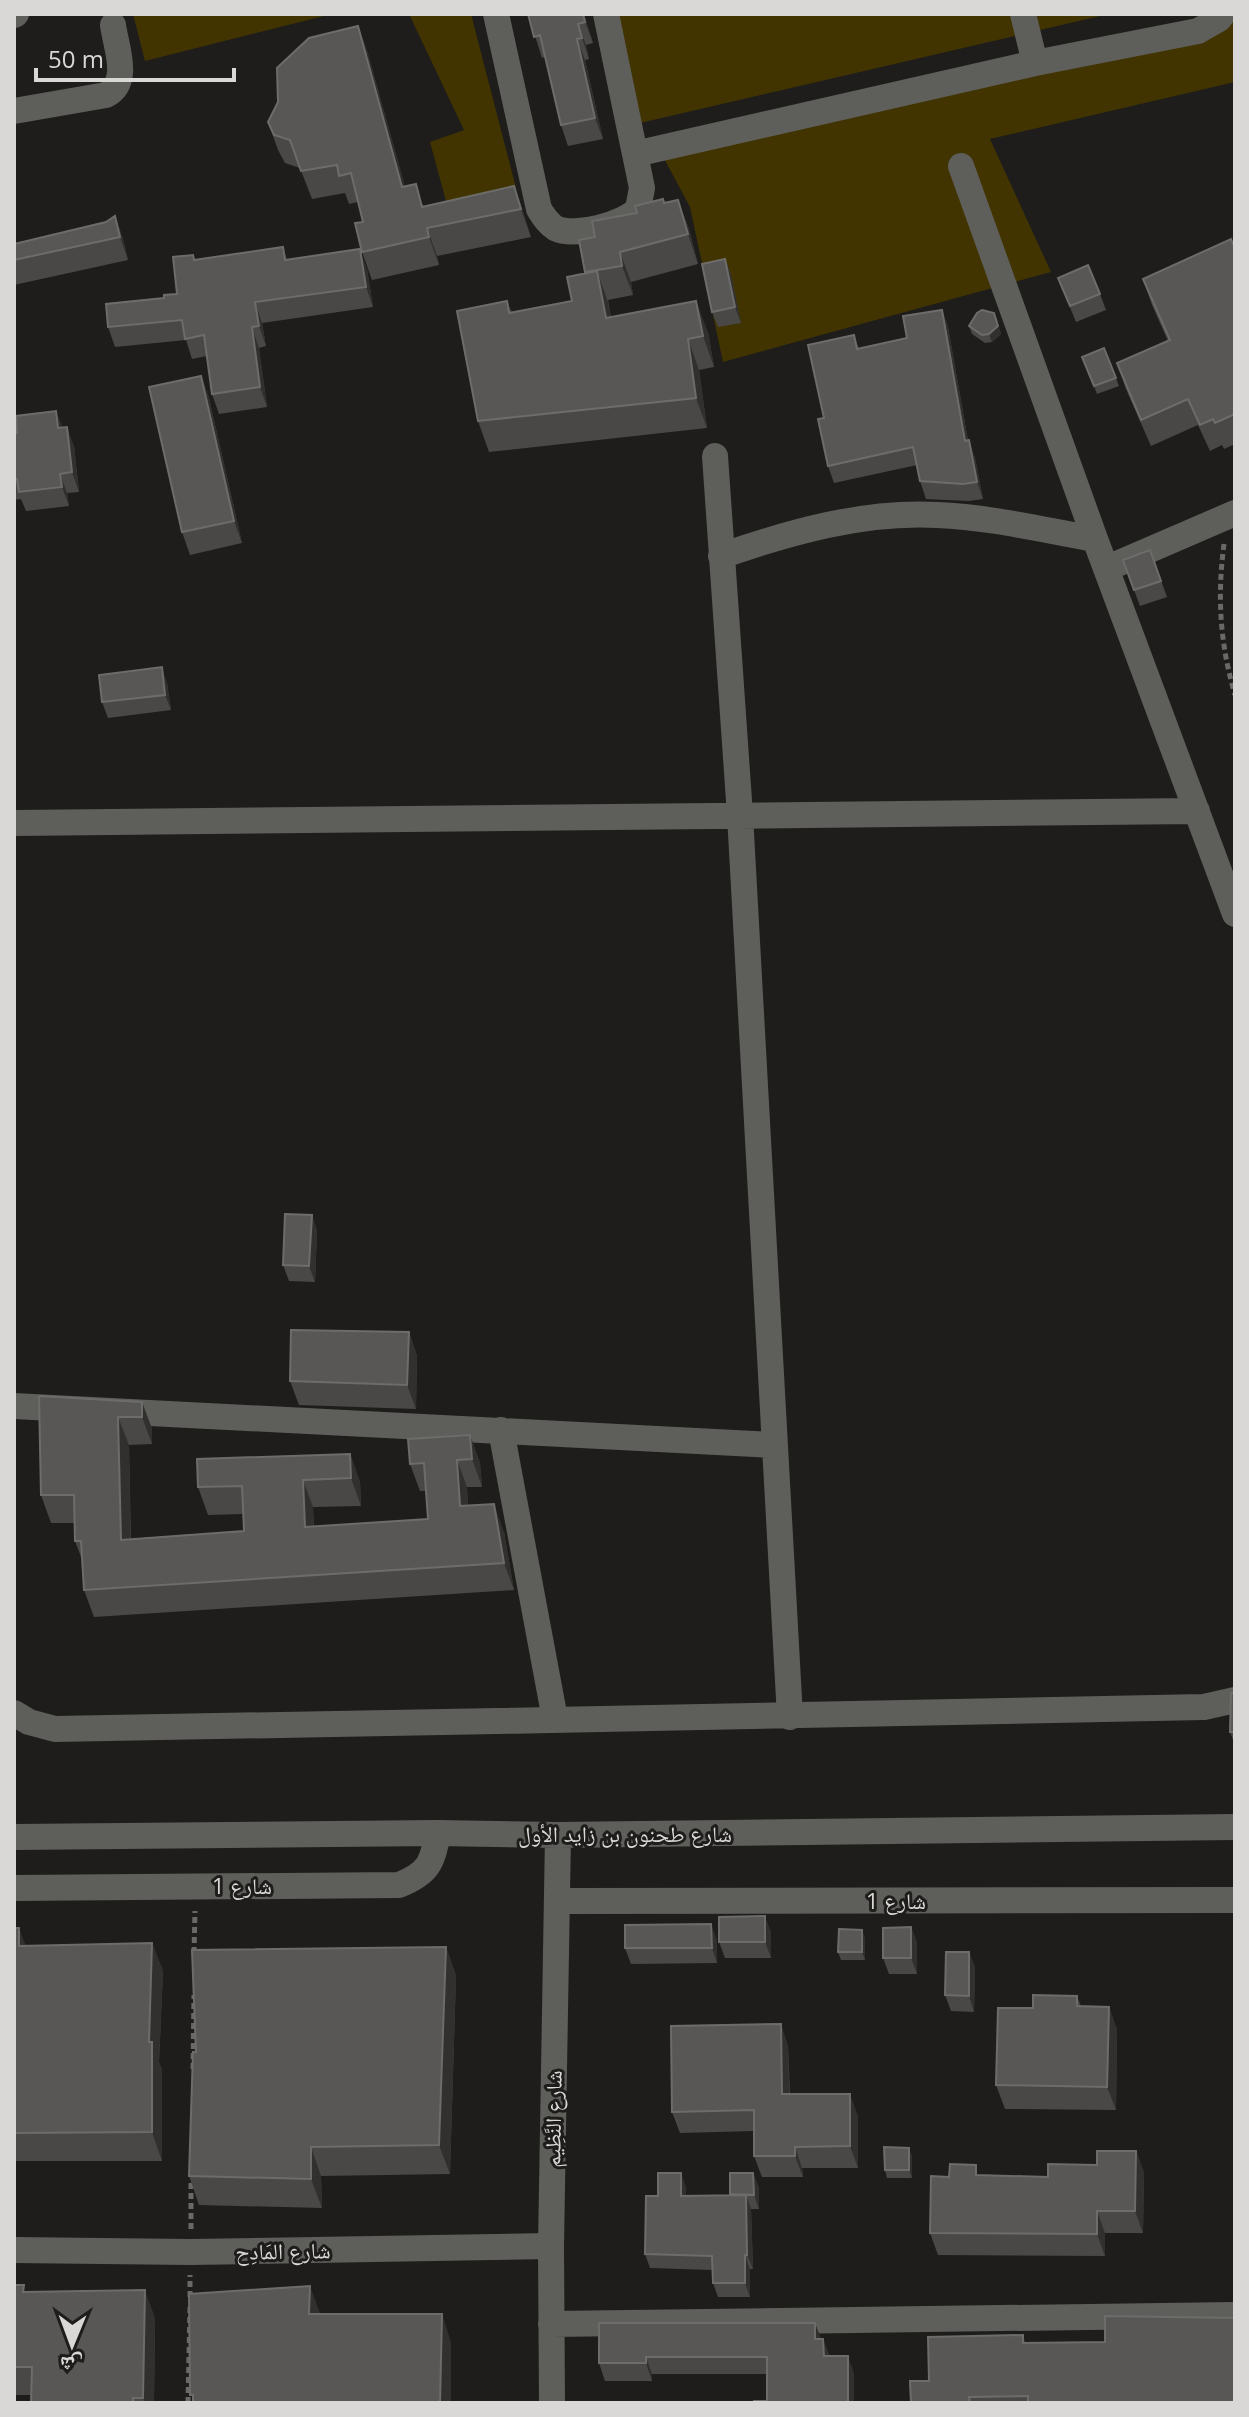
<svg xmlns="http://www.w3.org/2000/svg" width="1249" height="2417" font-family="'Open Sans','Noto Naskh Arabic',sans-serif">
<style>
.green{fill:#413400}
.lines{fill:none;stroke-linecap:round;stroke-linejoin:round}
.path{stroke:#6a6967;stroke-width:5;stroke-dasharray:6 4;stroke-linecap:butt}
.minor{stroke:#5e5e5b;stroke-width:26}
.wall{fill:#494846}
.shaded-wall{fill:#31302e}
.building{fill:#585756;stroke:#6c6c6a;stroke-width:2}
.labels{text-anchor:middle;stroke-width:6;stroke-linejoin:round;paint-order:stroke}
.street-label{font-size:22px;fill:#d9d8d7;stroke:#1e1d1b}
</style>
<rect width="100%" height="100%" fill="#1e1d1b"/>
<path class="green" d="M133 14H332L145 61Z
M409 14H471L516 188 446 201 430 142 464 130Z
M615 14H1109L640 123Z
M1235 16V82L990 139 1051 272 723 362 690 207 660 151Z"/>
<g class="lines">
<path class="path" d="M1224 544C1217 597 1220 644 1235 695
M194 1953 195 1911
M193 2069 194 1995
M191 2229V2179
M190 2297V2275
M188 2403 190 2307"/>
<path class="minor" d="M496 14 539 209C543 216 548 223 555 228 575 238 624 224 638 209L642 188 635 154 1035 63 1198 31 1219 19 1223 14
M606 14 635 154
M1023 14 1035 63
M14 15 16 14
M14 111 106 95C131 82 116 48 113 25
M961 166 1095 539 1235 914
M715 456 740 815 790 1717
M721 556C790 532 864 511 937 515 990 517 1043 530 1095 539
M1117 564 1235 513
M14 823 1197 811
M14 1406 774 1445
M501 1430 555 1719
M14 1713 29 1722 55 1729C438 1721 821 1717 1204 1707L1235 1700
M14 1837 438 1833 558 1835 1235 1827
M14 1888 399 1885C429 1873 432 1863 438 1833
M557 1901 1235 1900
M14 2250 190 2252 551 2246
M551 2324 1235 2315
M552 2403 551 2246 558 1835"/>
</g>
<path class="wall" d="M528 14H584L593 43 586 45 589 59 585 60 603 139 568 146 561 125 545 57 542 58Z
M358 26 368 54 405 187 424 206 514 186 531 237 437 256 439 265 372 280 362 252 363 222 358 202 349 204 345 193 312 199 300 168 285 163 278 150 268 122Z
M663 199 665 203 678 200 689 229 698 264 631 282 633 295 608 300 611 317 708 332 714 367 699 370 707 428 489 452 478 421 507 301 512 313 572 301 585 274 579 240 595 237Z
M115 216 123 239 128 260 14 285V244L106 222Z
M283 247 287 260 367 269 373 307 262 323 266 346 259 348 267 407 219 414 212 394 207 356 192 359 186 340 115 347 108 327 164 298 177 294 193 255 195 260Z
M1235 249V444L1224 449 1222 445 1210 451 1198 425 1151 446 1126 389 1117 363 1168 341 1152 305 1143 279Z
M725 259 731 275 741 323 718 327 712 312Z
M1058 278 1100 294 1106 310 1076 322Z
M942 310 948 327 968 440 975 458 983 499 969 501 926 499 920 481 917 465 834 483 828 466 824 418 854 335 859 349 907 338Z
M994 313 1001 334 992 342 985 343 972 334 969 326Z
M1104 348 1119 386 1097 394 1082 357Z
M201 376 209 398 242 543 190 555 182 532Z
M56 411 62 427 74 446 79 492 67 493 69 506 26 511 21 499 14 500V433H17Z
M1150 550 1167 597 1140 606 1123 560Z
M167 683 171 710 108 718 102 702Z
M312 1215 317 1231 315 1282 289 1281 283 1265Z
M409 1332 417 1356 416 1409 299 1405 290 1381Z
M39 1396 142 1402 152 1429V1444L129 1445 131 1539 244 1531 243 1514 208 1515 198 1487 350 1454 360 1482 361 1506 313 1507 314 1527 428 1519 426 1491H420L410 1464 470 1435 480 1463 482 1487H467L468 1505 504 1532 514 1590 94 1617 84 1590 83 1562 75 1541 74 1523H51L41 1495Z
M1235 1693V1745L1230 1732Z
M911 1927 917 1943V1974H889L883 1958Z
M14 1928 26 1946 152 1943 163 1971 159 2062 162 2070V2161H14Z
M771 1932V1958H725L719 1942Z
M865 1938V1960H841L838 1952Z
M717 1940V1963L631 1964 625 1948Z
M446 1947 456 1976 450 2174 321 2176 322 2208 199 2205 189 2176 196 2052Z
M969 1952 975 1968 974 2012 951 2011 945 1995Z
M1077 1996 1081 2006 1109 2007 1117 2030 1116 2110 1005 2109 996 2085 1033 2008Z
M788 2045 790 2094 858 2116V2168H802L803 2177H762L754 2156V2131L680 2133 672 2112Z
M1136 2151 1144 2173 1143 2233H1105V2256L938 2255 930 2233 949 2177 980 2175 1048 2177 1097 2165Z
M912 2156V2178H887L885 2170Z
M753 2173 759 2188V2209H751L753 2269H750V2297H718L713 2283 712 2270 650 2268 645 2254 658 2196 686 2187V2196H731L730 2194Z
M14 2285 27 2292 155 2318 154 2403H31V2395H14Z
M599 2323 821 2339 830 2356 854 2373 767 2401V2374H652V2381H605L599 2363Z
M1023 2335 1025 2343 1105 2342 1235 2403H911L929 2381Z"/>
<path class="shaded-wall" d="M583 14H584L593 43 585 22Z
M578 24 586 45 589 59 582 38Z
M358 26 368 54 413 215 402 187Z
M577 39 585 60 603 139 595 118Z
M514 186 524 214 531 237 521 209Z
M678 200 689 229 698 264 688 234Z
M115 216 123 239 128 260 120 237Z
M427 228 437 256 439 265 429 237Z
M360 249 367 269 373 307 366 287Z
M620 252 631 282 633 295 622 266Z
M725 259 731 275 741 323 735 307Z
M597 271 608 302 617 349 606 318Z
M696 301 708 332 714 367 703 336Z
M255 302 262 323 266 346 259 326Z
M942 310 948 327 971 458 965 441Z
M994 313 1001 334 992 342 989 334Z
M252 327 259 348 267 407 260 387Z
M688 339 699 370 707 428 696 398Z
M201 376 209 398 242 543 234 521Z
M56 411 63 430 58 428Z
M67 427 74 446 79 492 72 472Z
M969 440 975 458 983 499 977 482Z
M60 474 67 493 69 506 62 487Z
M162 667 167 683 171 710 165 695Z
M312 1215 317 1231 315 1282 309 1266Z
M409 1332 417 1356 416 1409 407 1385Z
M142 1402 152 1429V1444L142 1417Z
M118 1417 129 1445 131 1567 121 1540Z
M470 1435 480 1463 482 1487 472 1459Z
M350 1454 360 1482 361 1506 351 1478Z
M457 1460 467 1487 470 1533 460 1506Z
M303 1480 313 1507 315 1555 305 1527Z
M494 1504 504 1532 514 1590 504 1563Z
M765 1916 771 1932V1958L765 1942Z
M711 1924 717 1940V1963L712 1948Z
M911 1927 917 1943V1974L911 1958Z
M19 1928 30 1957 19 1946Z
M862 1930 865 1938V1960L862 1952Z
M152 1943 163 1971 159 2062 162 2070V2161L152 2132 149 2042Z
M446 1947 456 1976 450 2174 439 2145Z
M969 1952 975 1968 974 2012 969 1996Z
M1109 2007 1117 2030 1116 2110 1107 2087Z
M781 2024 788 2045 790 2115 782 2094Z
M850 2094 858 2116V2168L850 2146Z
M311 2147 321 2176 322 2208 311 2179Z
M795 2147 802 2168 803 2177 795 2156Z
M909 2148 912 2156V2178L909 2170Z
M1136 2151 1144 2173 1143 2233 1135 2211Z
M681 2173 686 2187V2210L681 2196Z
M753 2173 759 2188V2209L754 2195Z
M746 2195 751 2209 753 2269 747 2255Z
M1097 2211 1105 2233V2256L1097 2234Z
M745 2255 750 2269V2297L745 2283Z
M310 2286 320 2313 309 2314Z
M145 2290 155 2318 154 2403H145L143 2398Z
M442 2314 451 2342V2403H440Z
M815 2323 822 2341 815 2339Z
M823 2339 830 2356H824Z
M848 2356 854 2373V2403H848Z
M646 2357 652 2374V2381L646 2363Z"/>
<path class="building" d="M528 14H583L585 22 578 24 582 38 577 39 595 118 561 125 540 35 534 37Z
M358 26 402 187 416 184 422 207 514 186 521 209 427 228 429 237 362 252 355 223 363 222 351 173 339 176 337 165 301 171 290 140 274 135 268 122 278 102 277 68 309 38Z
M663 199 664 203 678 200 688 234 620 252 622 266 585 272 579 240 595 237 592 221 637 213 635 206Z
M115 216 120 237 14 260V244L106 222Z
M1231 239 1235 249V414L1215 423 1213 419 1200 425 1188 399 1141 420 1117 363 1170 340 1143 279Z
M283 247 285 260 360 249 366 287 255 302 259 326 252 327 260 387 212 394 204 335 185 339 182 320 108 327 106 304 164 298V295L177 294 173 257 193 255 194 260Z
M725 259 735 307 712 312 702 264Z
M1088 265 1100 294 1070 306 1058 278Z
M597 271 606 318 696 301 703 336 688 339 696 398 478 421 457 311 507 301 509 313 572 301 567 277Z
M942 310 965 441 969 440 977 482 963 484 920 481 913 447 828 466 818 419 824 418 808 345 854 335 857 349 907 338 903 316Z
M982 310 994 313 998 326 989 334 982 335 969 326 977 313Z
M1104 348 1116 378 1094 386 1082 357Z
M201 376 234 521 182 532 149 387Z
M56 411 58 428 67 427 72 472 60 474 62 487 19 492 17 479H14V433H17L16 416Z
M1150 550 1161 581 1134 590 1123 560Z
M162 667 165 695 102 702 99 675Z
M285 1214 312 1215 309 1266 283 1265Z
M291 1330 409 1332 407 1385 290 1381Z
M39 1396 142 1402V1417H118L121 1540 244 1531 242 1486 198 1487 197 1459 350 1454 351 1478 303 1480 305 1527 428 1519 424 1463 410 1464 408 1439 470 1435 472 1459 457 1460 460 1506 494 1504 504 1563 84 1590 81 1541H75L74 1495H41Z
M1231 1693H1235V1732H1230Z
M765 1916V1942H719V1917Z
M711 1924 712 1948H625V1925Z
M911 1927V1958H883V1928Z
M14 1928H19V1946L152 1943 149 2042H152V2132L14 2133Z
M839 1929 862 1930V1952H838Z
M446 1947 439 2145 311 2147V2179L189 2176 193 2052H196L192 1950Z
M946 1952H969V1996L945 1995Z
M1033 1995 1077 1996V2006L1109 2007 1107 2087 996 2085 998 2008H1033Z
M781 2024 782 2094H850V2146L795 2147V2156H754V2110L672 2112 671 2026Z
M884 2147 909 2148V2170H885Z
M1097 2151H1136L1135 2211H1097V2234L930 2233 931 2176 949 2177 950 2164 976 2165V2175L1048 2177V2164L1097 2165Z
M658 2173H681V2196L746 2195 747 2255H745V2283H713L712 2256 645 2254 646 2196H658Z
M730 2173H753L754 2195 730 2194Z
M14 2285H24L23 2292 145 2290 143 2398H133V2403H31L32 2367H14Z
M310 2286 309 2314H442L440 2403H193V2395H190L189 2294Z
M1105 2316 1235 2318V2403H1028V2396L969 2397 970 2403H911L910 2381H929L928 2337 1023 2335V2343L1105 2342Z
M599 2323H815V2339H823L824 2356H848V2403H754V2401H767V2357H646V2363H599Z"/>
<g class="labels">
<g class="street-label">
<text x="625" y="1842">شارع طحنون بن زايد الأول</text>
<text x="242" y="1894">شارع 1</text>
<text x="896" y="1909">شارع 1</text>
<text transform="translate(553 2119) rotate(-89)" y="8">شارع النَّظِيم</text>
<text transform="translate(283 2251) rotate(-1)" y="8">شارع المَادِح</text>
</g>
</g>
<rect width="1249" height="2417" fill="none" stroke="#d9d8d7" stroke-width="32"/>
<g transform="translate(72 2345) rotate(181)" stroke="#1e1d1b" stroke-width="6" paint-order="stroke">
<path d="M0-6L14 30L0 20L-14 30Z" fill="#d9d8d7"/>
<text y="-12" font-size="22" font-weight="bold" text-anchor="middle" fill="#d9d8d7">ش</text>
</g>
<path d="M36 68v12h198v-12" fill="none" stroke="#d9d8d7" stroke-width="4"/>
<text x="48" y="68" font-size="24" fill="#d9d8d7" stroke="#1e1d1b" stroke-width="6" paint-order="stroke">50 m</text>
</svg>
